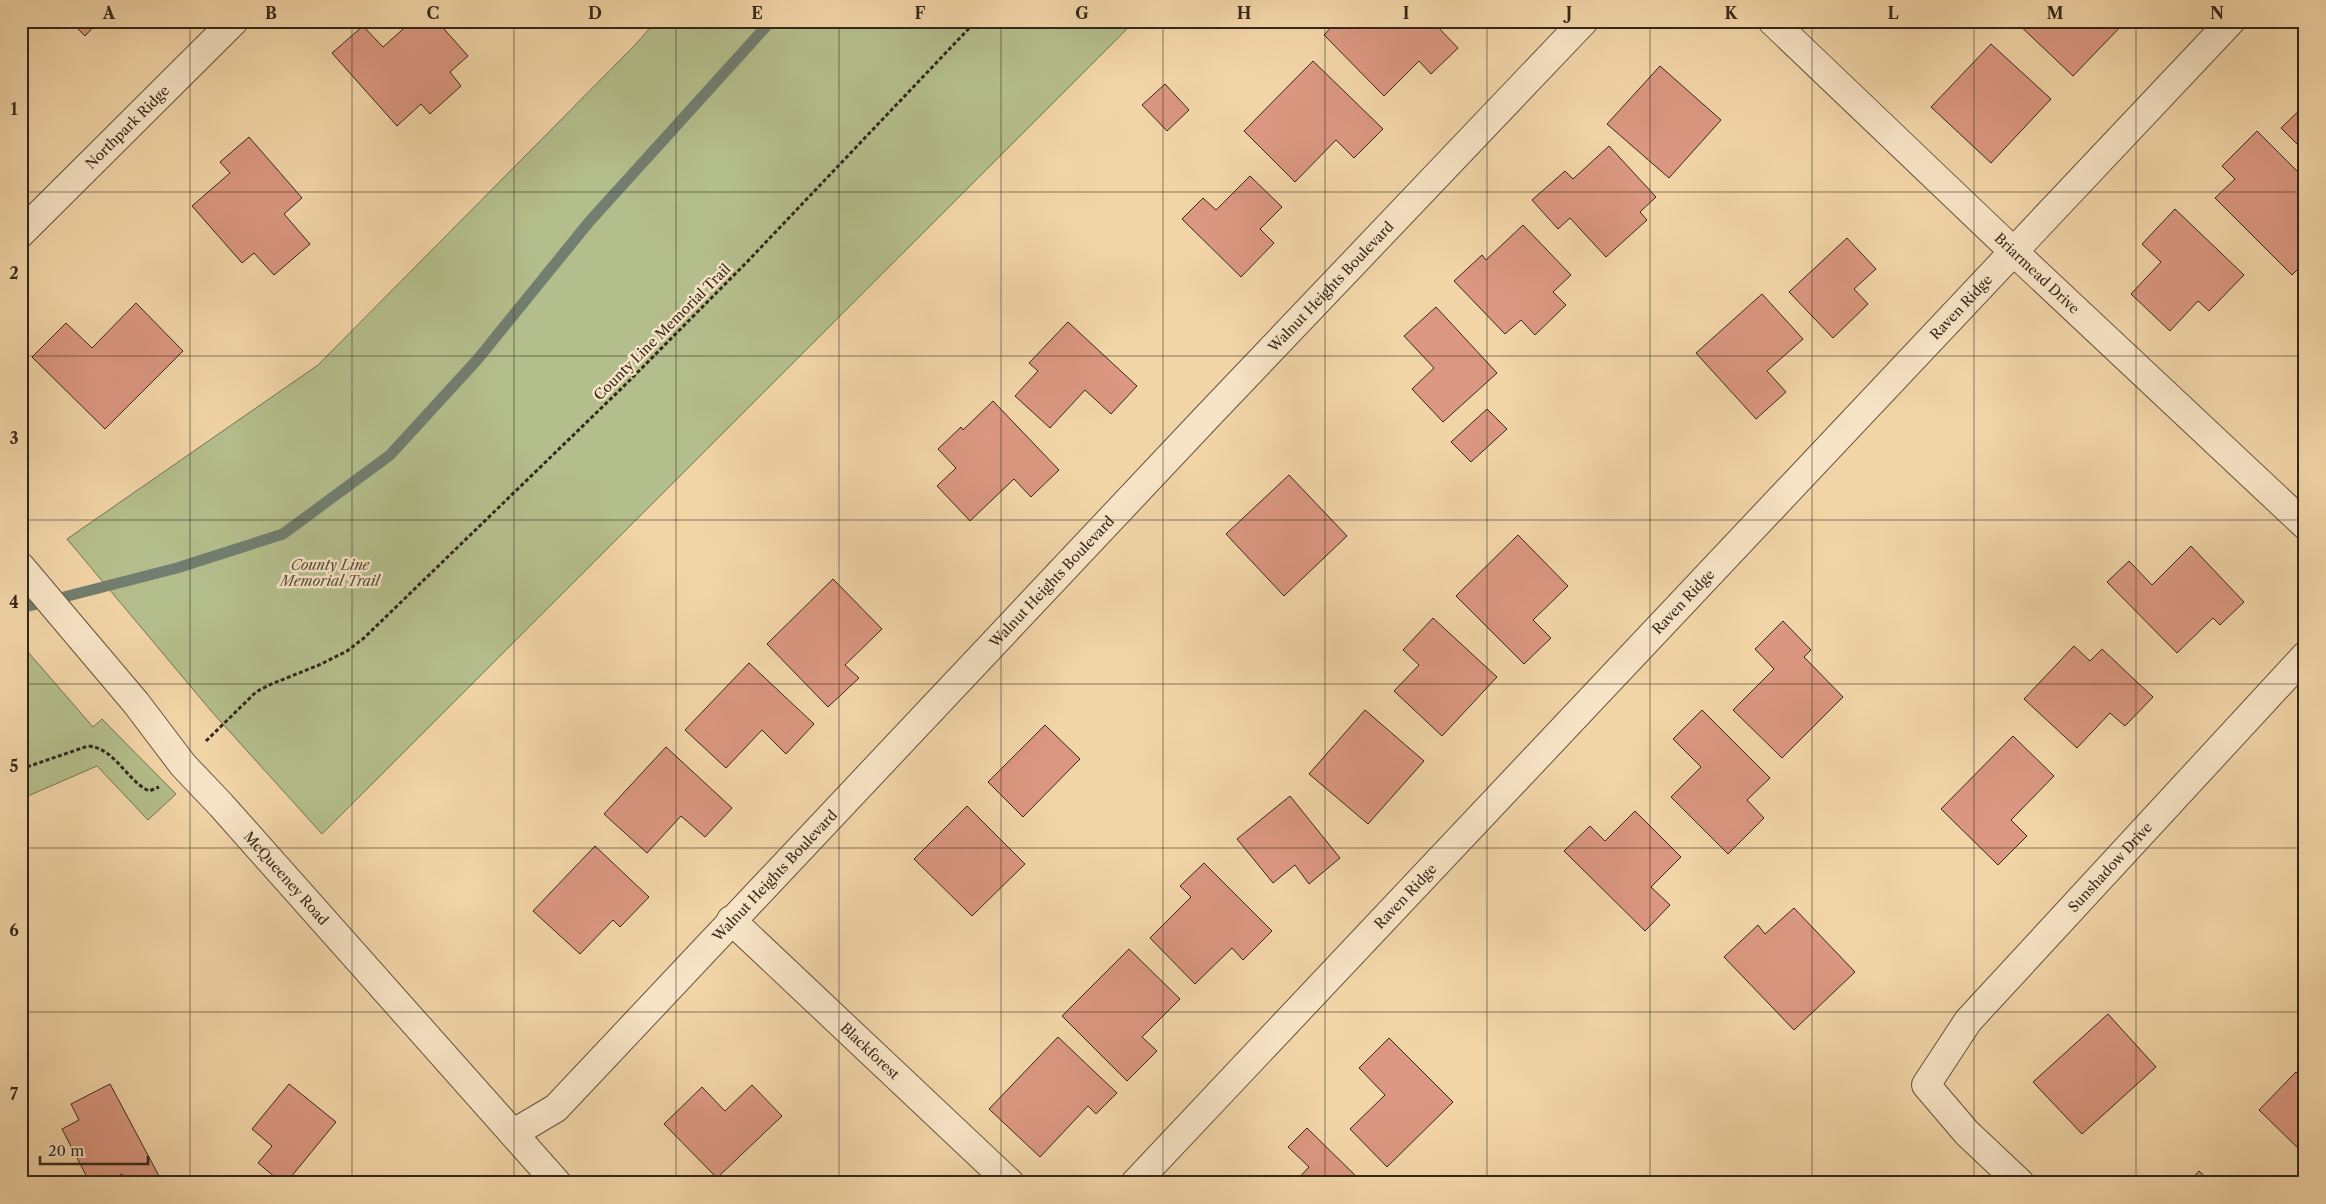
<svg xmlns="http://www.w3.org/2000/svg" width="2326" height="1204" font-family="'Libre Caslon Text',serif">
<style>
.green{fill:#b4be8c;stroke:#747354}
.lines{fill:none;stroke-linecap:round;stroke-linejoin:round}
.stream{stroke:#727e70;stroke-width:11}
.building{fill:#db9781;stroke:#34281b}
.minor-casing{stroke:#64533e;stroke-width:30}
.path{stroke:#34281b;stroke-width:3;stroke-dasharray:4 2.5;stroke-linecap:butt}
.minor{stroke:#f7e4c6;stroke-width:28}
.grid{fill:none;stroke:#34281b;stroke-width:1;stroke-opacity:0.55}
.labels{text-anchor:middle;stroke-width:5;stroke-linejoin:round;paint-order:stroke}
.street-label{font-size:14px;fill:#34281b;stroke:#f7e4c6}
.park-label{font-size:14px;font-style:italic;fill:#544e37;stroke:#f7e4c6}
.neatline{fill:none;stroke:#34281b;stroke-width:2}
.grid-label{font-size:16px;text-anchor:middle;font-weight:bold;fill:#34281b}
</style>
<rect width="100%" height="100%" fill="#f2d5a7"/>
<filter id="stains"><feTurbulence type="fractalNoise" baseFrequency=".004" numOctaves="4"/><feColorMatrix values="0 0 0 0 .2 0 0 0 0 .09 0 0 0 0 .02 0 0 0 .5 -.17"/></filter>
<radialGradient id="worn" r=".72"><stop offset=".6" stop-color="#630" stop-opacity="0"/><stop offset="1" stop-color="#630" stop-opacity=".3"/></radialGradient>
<path class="green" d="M656 21H1135L322 834 212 712 67 539 318 365 635 45Z
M21 644 93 727 102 719 176 794 148 820 97 766 21 799Z"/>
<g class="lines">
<path class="stream" d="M21 608 177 568 283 534 390 455 477 360 589 222 771 21"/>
</g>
<path class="building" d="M70 21H99L85 36Z
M412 21H437L468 56 450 72 461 86 430 114 421 104 397 126 332 53 363 26 383 47Z
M1337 21H1432L1458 48 1431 74 1419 61 1384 96 1324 35Z
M2015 21H2126L2073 76Z
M1991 44 2051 99 1991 163 1931 107Z
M1313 61 1383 129 1354 158 1336 140 1295 182 1244 131Z
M1660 66 1721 120 1669 178 1607 124Z
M1165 84 1189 110 1167 131 1142 105Z
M2305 105V152L2281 128Z
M2257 131 2305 179V262L2292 275 2215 198 2235 179 2222 166Z
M249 137 302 198 284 214 310 244 274 275 254 253 242 263 192 206 230 173 220 162Z
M1609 146 1656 197 1640 212 1647 220 1606 257 1570 218 1558 229 1532 200 1565 171 1573 179Z
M1250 176 1282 207 1260 229 1274 243 1241 277 1182 219 1203 198 1216 210Z
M2175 209 2244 275 2209 311 2198 301 2170 331 2131 294 2161 262 2142 244Z
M1523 225 1571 275 1553 292 1566 305 1535 335 1521 320 1505 334 1454 281 1482 255 1486 260Z
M1847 238 1876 269 1854 289 1868 304 1833 338 1789 292Z
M1762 294 1803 339 1767 371 1786 392 1756 419 1696 353Z
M136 303 183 351 105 429 32 357 66 323 92 348Z
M1436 307 1497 373 1443 422 1412 389 1434 368 1404 336Z
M1068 322 1137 386 1111 414 1085 390 1050 428 1015 396 1038 371 1029 363Z
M993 401 1059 470 1031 497 1014 479 970 521 937 486 956 468 938 449 961 427 963 430Z
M1487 409 1507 429 1471 462 1451 442Z
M1289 475 1347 536 1284 596 1226 534Z
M1518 535 1568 586 1533 620 1551 638 1524 664 1456 596Z
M2191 546 2244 602 2220 625 2213 618 2177 653 2107 582 2129 561 2152 585Z
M833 579 882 629 845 665 859 678 828 707 767 644Z
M1433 618 1497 677 1442 736 1394 691 1419 665 1403 650Z
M1783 621 1811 650 1804 657 1843 697 1782 758 1733 710 1774 669 1755 649Z
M2074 646 2090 661 2102 649 2153 697 2125 726 2110 713 2077 748 2024 699Z
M749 663 814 724 786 754 762 730 726 768 685 730Z
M1365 710 1424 761 1368 824 1309 774Z
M1702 710 1770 778 1747 800 1764 818 1728 854 1671 797 1701 767 1673 739Z
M1045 725 1080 759 1023 817 988 782Z
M2013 736 2054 776 2011 820 2027 836 1998 865 1941 809Z
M666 747 732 808 705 837 681 816 647 853 604 814Z
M1290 796 1340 858 1309 884 1295 865 1273 883 1237 839Z
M967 806 1025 864 972 916 914 859Z
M1635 811 1681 857 1651 887 1670 905 1645 931 1564 851 1590 826 1605 841Z
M595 846 649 897 620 927 613 920 580 954 533 911Z
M1204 863 1272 931 1243 960 1232 948 1195 984 1150 938 1191 897 1180 886Z
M1794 908 1855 972 1794 1030 1724 957 1758 925 1765 934Z
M1129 949 1180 999 1142 1037 1157 1051 1127 1081 1062 1016Z
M2108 1014 2156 1067 2082 1134 2033 1082Z
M1058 1037 1117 1093 1096 1114 1088 1106 1040 1157 989 1109Z
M1389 1038 1453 1102 1387 1167 1350 1129 1385 1095 1359 1068Z
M2296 1072 2305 1081V1155L2259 1110Z
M110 1084 159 1176 147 1183H127L122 1174 106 1183H90L62 1129 79 1120 71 1104Z
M289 1084 336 1122 286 1183H282L258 1163 272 1146 252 1129Z
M752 1085 782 1116 717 1178 664 1124 702 1087 725 1111Z
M1307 1128 1363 1183H1294L1309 1167 1288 1147Z
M2199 1171 2212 1183H2188Z"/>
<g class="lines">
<g class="minor-casing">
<g id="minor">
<path id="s1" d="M1772 21 2014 252 2305 525"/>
<path id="s2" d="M21 233 234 21"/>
<path id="s3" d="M21 567 136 703 183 765 221 805 557 1183"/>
<path id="s4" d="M731 920 1010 1183"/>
<path id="s5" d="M514 1133 556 1108 1206 418 1584 21"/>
<path id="s6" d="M1135 1183 2231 21"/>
<path id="s7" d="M2020 1183 1967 1133 1926 1085 1968 1021 2305 656"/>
</g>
</g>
<path class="path" d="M206 741 256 692 269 685 319 665 347 651 364 638 625 385 747 262 976 21
M21 769 88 746C115 748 126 780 149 791L159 787"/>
<use href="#minor" class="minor"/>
</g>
<path class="grid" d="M190 21V1183M352 21V1183M514 21V1183M676 21V1183M839 21V1183M1001 21V1183M1163 21V1183M1325 21V1183M1487 21V1183M1650 21V1183M1812 21V1183M1974 21V1183M2136 21V1183M21 192H2305M21 356H2305M21 520H2305M21 684H2305M21 848H2305M21 1012H2305"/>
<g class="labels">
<g class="street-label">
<text dy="5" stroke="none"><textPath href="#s2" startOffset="150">Northpark Ridge</textPath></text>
<text dy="5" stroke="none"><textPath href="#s1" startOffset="366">Briarmead Drive</textPath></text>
<text dy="5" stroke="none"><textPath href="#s5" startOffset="1178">Walnut Heights Boulevard</textPath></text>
<text dy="5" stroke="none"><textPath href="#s6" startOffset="1204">Raven Ridge</textPath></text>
<text transform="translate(662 332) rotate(-45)" y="5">County Line Memorial Trail</text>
<text dy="5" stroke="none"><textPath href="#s5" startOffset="772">Walnut Heights Boulevard</textPath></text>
<text dy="5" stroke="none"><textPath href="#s6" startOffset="799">Raven Ridge</textPath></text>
<text dy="5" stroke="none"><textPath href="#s7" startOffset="422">Sunshadow Drive</textPath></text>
<text dy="5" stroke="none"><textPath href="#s5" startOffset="368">Walnut Heights Boulevard</textPath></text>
<text dy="5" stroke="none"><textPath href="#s3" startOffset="409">McQueeney Road</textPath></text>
<text dy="5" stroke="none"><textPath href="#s6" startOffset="394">Raven Ridge</textPath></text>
<text dy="5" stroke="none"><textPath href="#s4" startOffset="191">Blackforest</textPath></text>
</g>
<g class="park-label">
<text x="330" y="570">County Line<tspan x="330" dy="16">Memorial Trail</tspan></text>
</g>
</g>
<rect width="2326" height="1204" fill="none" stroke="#f2d5a7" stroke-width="55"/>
<path d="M40 1156v8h108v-8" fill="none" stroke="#34281b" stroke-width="2.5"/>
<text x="48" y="1156" font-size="15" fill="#34281b" stroke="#f7e4c6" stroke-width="4" paint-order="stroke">20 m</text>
<rect x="28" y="28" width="2270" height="1148" class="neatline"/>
<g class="grid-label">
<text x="109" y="19">A</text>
<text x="271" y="19">B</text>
<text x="433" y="19">C</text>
<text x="595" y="19">D</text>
<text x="757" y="19">E</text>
<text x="920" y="19">F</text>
<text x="1082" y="19">G</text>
<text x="1244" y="19">H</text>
<text x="1406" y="19">I</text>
<text x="1569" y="19">J</text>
<text x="1731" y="19">K</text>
<text x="1893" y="19">L</text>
<text x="2055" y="19">M</text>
<text x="2217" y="19">N</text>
<text x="14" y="115">1</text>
<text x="14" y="279">2</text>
<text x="14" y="444">3</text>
<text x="14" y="608">4</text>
<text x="14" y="772">5</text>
<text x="14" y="936">6</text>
<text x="14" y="1100">7</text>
</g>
<rect width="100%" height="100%" filter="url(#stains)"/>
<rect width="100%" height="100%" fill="url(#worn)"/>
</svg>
